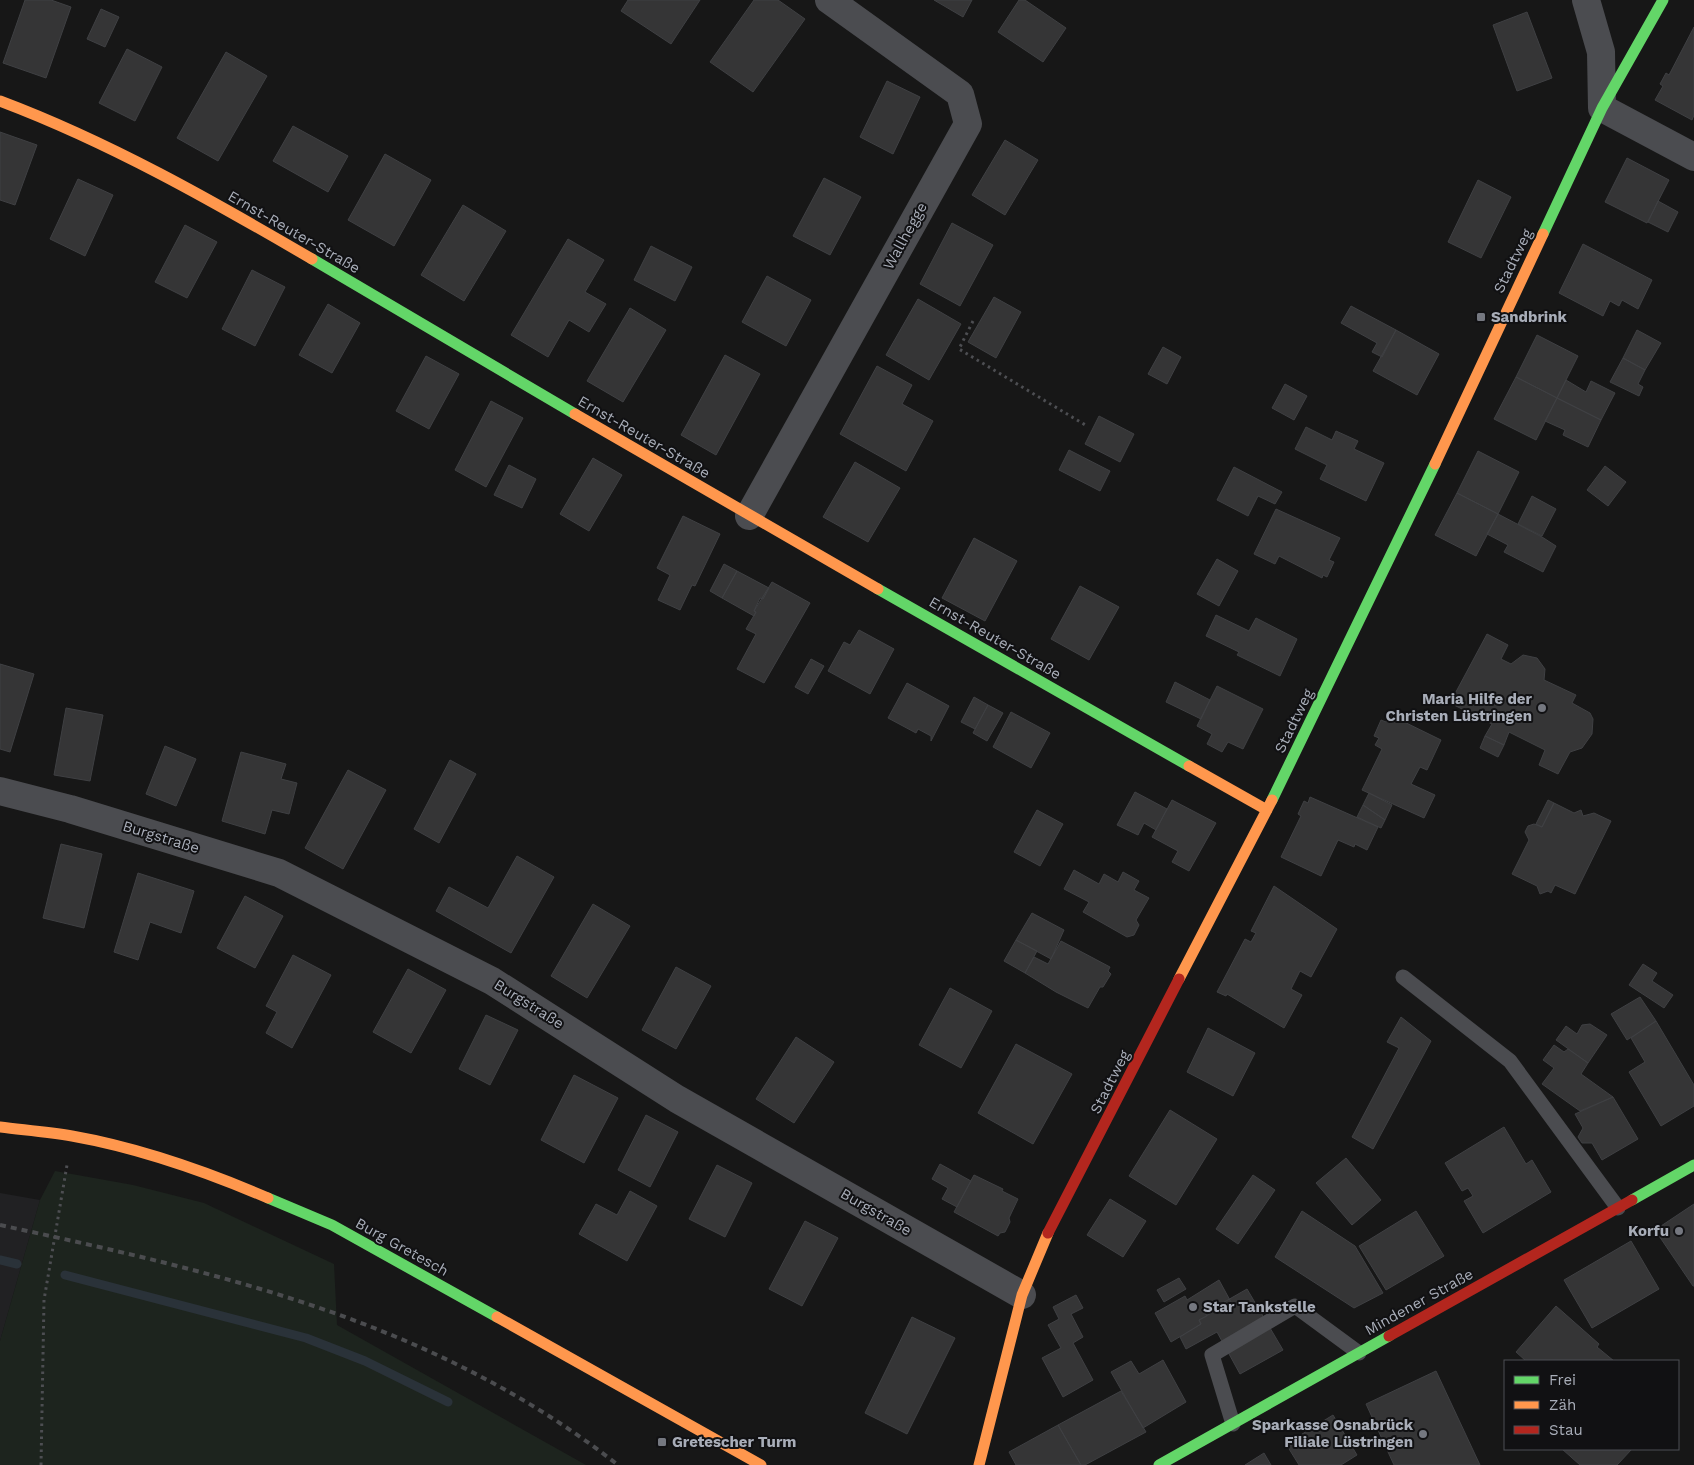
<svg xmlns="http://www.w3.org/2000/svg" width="1694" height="1465" font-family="'Work Sans',sans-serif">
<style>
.built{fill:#212123}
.green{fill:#1d241e}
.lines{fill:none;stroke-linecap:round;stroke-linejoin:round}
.stream{stroke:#2a3239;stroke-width:9}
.building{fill:#353536;stroke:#3f4043}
.path{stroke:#4d4e52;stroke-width:3;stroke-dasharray:2.5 4;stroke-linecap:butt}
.lane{stroke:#4b4c50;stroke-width:15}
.street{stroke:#4b4c50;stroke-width:28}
.fast{stroke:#63d668;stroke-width:11}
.slow{stroke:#ff974d;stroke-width:11}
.jam{stroke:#b3261e;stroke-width:11}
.rail{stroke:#4b4c4f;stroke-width:4;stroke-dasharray:6 5;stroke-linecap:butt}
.poi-dot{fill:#757880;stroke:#111113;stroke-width:2}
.labels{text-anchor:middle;stroke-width:4;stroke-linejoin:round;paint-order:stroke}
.street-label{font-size:15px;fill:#a8adb8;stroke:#111113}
.poi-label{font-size:15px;font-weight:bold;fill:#a8adb8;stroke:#111113;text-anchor:start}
</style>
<rect width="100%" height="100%" fill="#171717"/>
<path class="built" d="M0 1193 40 1200 0 1341Z"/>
<path class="green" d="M55 1171 133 1185 204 1203 334 1264 337 1325 586 1465H0V1341L40 1200Z"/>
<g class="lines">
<path class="stream" d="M0 1260 17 1264
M65 1275 306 1338 365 1361 448 1402"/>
</g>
<path class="building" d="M25 0H51L71 7 46 78 3 63Z
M628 0H700L671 44 621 11Z
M754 0H778L805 19 753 92 710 62Z
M934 0H972L963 17Z
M1019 0H1025L1066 28 1043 62 998 32Z
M101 9 119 17 105 47 87 39Z
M1527 12 1552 78 1517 91 1493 25Z
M1694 27V115L1692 120 1655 100 1663 86 1660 84 1666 73 1669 75Z
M127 49 162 67 135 121 99 103Z
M226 52 267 76 218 161 177 138Z
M887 81 920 97 893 154 860 137Z
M293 126 348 156 328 192 273 161Z
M0 132 37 145 15 205 0 200Z
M1005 140 1038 160 1005 215 972 195Z
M385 154 431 180 394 246 348 220Z
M1627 158 1669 180 1647 223 1605 202Z
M824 178 861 197 830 255 793 236Z
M78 179 113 195 85 256 50 239Z
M1478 180 1511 197 1481 258 1448 242Z
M1658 201 1678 212 1668 232 1648 222Z
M463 205 506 231 464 301 421 275Z
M952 223 993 245 960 306 920 284Z
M185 225 217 242 187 298 155 282Z
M568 239 604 260 585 292 606 304 589 332 569 320 548 357 511 335Z
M1583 244 1652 280 1638 309 1622 300 1619 306 1610 301 1603 316 1559 293Z
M651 246 692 267 675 301 634 280Z
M252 270 285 287 255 346 222 329Z
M767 276 811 300 786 346 742 322Z
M994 297 1021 312 996 358 968 342Z
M918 299 961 324 929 380 886 355Z
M328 304 360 323 332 373 299 355Z
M1351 306 1396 330 1382 357 1372 352 1377 343 1341 323Z
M630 308 666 330 623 402 587 381Z
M1396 330 1439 354 1417 395 1373 371Z
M1637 330 1661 343 1645 370 1623 358Z
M1537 335 1578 356 1557 398 1516 377Z
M1163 347 1181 357 1167 384 1148 374Z
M725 355 760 374 716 455 681 435Z
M426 356 459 374 429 429 396 411Z
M1623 358 1645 370 1638 384 1643 387 1639 396 1610 382Z
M877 366 912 385 902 404 933 421 906 471 840 434Z
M1516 377 1557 398 1536 440 1494 419Z
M1566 380 1586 392 1591 381 1615 393 1601 420 1557 398Z
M1285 384 1307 396 1294 420 1272 408Z
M1557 398 1601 420 1588 447 1563 435 1565 430 1545 421Z
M491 401 523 418 486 487 455 470Z
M1099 416 1134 434 1120 462 1085 444Z
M1306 427 1332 440 1336 431 1358 441 1354 449 1384 463 1366 501 1320 479 1327 465 1295 449Z
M1069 450 1110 471 1100 491 1059 470Z
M1478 451 1519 472 1498 514 1457 493Z
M593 458 622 475 589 531 560 514Z
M855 462 900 488 868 542 823 517Z
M509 465 536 479 522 508 494 495Z
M1605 466 1626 482 1608 506 1587 490Z
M1234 467 1282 492 1275 504 1258 496 1248 516 1217 500Z
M1457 493 1498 514 1476 556 1435 535Z
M1532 496 1556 509 1542 536 1518 524Z
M1276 509 1340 538 1329 560 1334 562 1327 577 1323 575 1322 578 1279 556 1275 564 1254 554Z
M1498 514 1542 537 1556 546 1543 572 1504 552 1508 545 1487 534Z
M683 516 720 534 695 586 692 585 680 610 658 600 670 575 657 568Z
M974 538 1017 561 985 621 942 598Z
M1217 559 1238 571 1219 606 1197 594Z
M724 564 737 571 722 598 710 591Z
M737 571 769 588 763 599 760 598 754 611 756 612 754 616 722 598Z
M772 582 810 603 764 683 737 669 756 634 746 629 756 612 754 611Z
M1080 586 1119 607 1089 660 1051 639Z
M1216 615 1249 631 1256 618 1297 639 1280 676 1237 655 1239 652 1206 636Z
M859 630 894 649 870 694 828 671 844 642 850 645Z
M1487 634 1508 645 1501 659 1511 664 1523 655 1537 658 1545 669 1544 680 1576 695 1572 703 1590 713 1593 719 1592 734 1582 748 1570 752 1558 774 1539 765 1545 750 1509 732 1504 745 1485 736 1492 724 1450 703Z
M811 659 824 666 808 694 795 687Z
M0 664 34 674 10 752 0 749Z
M1175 682 1210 700 1201 719 1166 702Z
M907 683 949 706 931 741V736L918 729 916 733 888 718Z
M1217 686 1263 709 1243 749 1228 742 1222 752 1207 744 1212 734 1197 726Z
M974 697 988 705 975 729 961 722Z
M988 705 1003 713 987 741 973 733Z
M66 708 103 715 90 781 54 775Z
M1011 712 1050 733 1031 768 993 747Z
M1390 715 1441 740 1427 770 1420 767 1411 784 1435 795 1424 818 1362 790 1382 749 1375 745 1379 738 1374 736 1381 720 1386 722Z
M1485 736 1504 745 1498 757 1480 748Z
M165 746 196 759 176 806 146 794Z
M241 752 286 764 281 779 297 783 289 814 272 810 265 834 222 821Z
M450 760 476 774 439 843 414 829Z
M348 770 386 790 343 869 305 848Z
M1135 792 1167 809 1156 830 1144 823 1138 835 1117 825Z
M1369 793 1392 805 1385 820 1363 805Z
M1310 797 1378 827 1367 850 1355 844 1354 847 1338 840 1321 876 1281 857 1301 816 1298 814 1304 801 1308 803Z
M1172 800 1216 823 1189 871 1172 862 1178 851 1152 837Z
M1548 800 1554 803 1542 827 1536 824Z
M1554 803 1574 813 1581 810 1583 816 1594 813 1611 821 1575 894 1555 885 1551 893 1548 891 1540 894 1537 886 1512 874 1529 840 1525 832 1528 826 1534 824 1542 827Z
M1363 805 1385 820 1381 828 1357 817Z
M1037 810 1063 824 1040 866 1014 852Z
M61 844 102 854 84 928 43 918Z
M517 856 554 877 511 953 436 911 449 887 488 908Z
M1074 870 1099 884 1104 874 1118 882 1123 872 1139 881 1134 890 1149 898 1136 920 1139 925 1134 935 1127 937 1083 912 1089 902 1064 889Z
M138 873 194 891 181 933 150 922 138 960 114 952Z
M1274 886 1337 929 1311 977 1300 971 1291 989 1302 995 1284 1028 1227 994 1226 996 1217 992 1245 939 1251 942 1256 933 1251 931Z
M245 896 283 916 255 968 217 948Z
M593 904 630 926 587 998 551 976Z
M1032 913 1064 930 1051 959 1016 940Z
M1016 940 1037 951 1025 973 1004 961Z
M1061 941 1110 967 1108 971 1111 974 1103 987H1100L1088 1008 1056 992 1025 973 1034 957 1048 964Z
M293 955 331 975 292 1048 266 1033 277 1012 266 1006Z
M1643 964 1657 973 1652 981 1673 995 1664 1008 1629 985Z
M676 967 711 986 676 1049 642 1030Z
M408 969 446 990 411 1053 373 1032Z
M950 988 992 1011 961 1068 919 1045Z
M1640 997 1656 1021 1627 1040 1611 1014Z
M486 1015 518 1030 490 1085 459 1069Z
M1401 1017 1431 1041 1373 1149 1352 1137 1399 1048 1387 1042Z
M1656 1021 1694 1085V1106L1661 1126 1629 1072 1645 1062 1631 1038Z
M1590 1024 1607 1035 1588 1063 1556 1040 1566 1026 1577 1034 1582 1025Z
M1208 1028 1255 1053 1233 1096 1187 1072Z
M796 1037 834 1062 794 1123 756 1099Z
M1016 1044 1072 1074 1033 1144 978 1113Z
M1554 1045 1564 1052 1568 1049 1588 1063 1581 1074 1613 1097 1580 1111 1542 1084 1554 1068 1543 1060Z
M574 1075 618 1098 584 1163 541 1140Z
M1613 1097 1638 1139 1602 1160 1592 1143H1582L1578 1137 1583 1128 1575 1114Z
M1170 1110 1217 1139 1176 1205 1129 1176Z
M646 1115 678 1132 650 1187 618 1170Z
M1504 1127 1526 1164 1532 1160 1551 1192 1483 1233 1464 1201 1473 1196 1468 1188 1462 1191 1445 1163Z
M1346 1158 1381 1200 1352 1225 1316 1183Z
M940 1164 971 1181 957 1207 942 1199 948 1188 932 1179Z
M717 1165 752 1183 725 1237 689 1219Z
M974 1175 1003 1189 1002 1191 1018 1199 1009 1218 1010 1222 1005 1232 1000 1233 998 1236 954 1212Z
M1253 1175 1275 1190 1238 1244 1216 1229Z
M630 1191 657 1206 627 1261 579 1234 596 1204 617 1215Z
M1110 1199 1146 1221 1123 1257 1087 1235Z
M1694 1204V1286H1693L1655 1230Z
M1302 1211 1355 1246 1383 1293 1354 1308 1275 1257Z
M1416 1211 1444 1256 1386 1290 1359 1246Z
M805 1221 838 1238 802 1306 769 1289Z
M1631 1241 1659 1289 1592 1328 1564 1280Z
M1179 1278 1186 1289 1164 1302 1157 1290Z
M1219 1280 1231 1302 1199 1320 1201 1324 1171 1342 1155 1313 1185 1296 1187 1300Z
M1247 1289 1283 1350 1240 1374 1217 1332 1186 1349 1180 1337 1201 1324 1199 1320 1207 1316 1205 1313Z
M1076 1295 1083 1308 1071 1314 1083 1337 1073 1343 1093 1380 1063 1397 1042 1358 1061 1348 1048 1325 1059 1319 1053 1307Z
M1556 1306 1599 1344 1597 1347 1614 1361H1526L1516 1352Z
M912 1317 955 1338 907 1434 865 1413Z
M1163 1360 1186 1402 1143 1428 1111 1372 1131 1361 1139 1374Z
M1436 1371 1480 1465H1394L1366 1404Z
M1121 1391 1146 1432 1085 1465H1081L1058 1425Z
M1333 1415 1357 1455 1341 1465H1299L1286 1444Z
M1058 1425 1081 1465H1016L1009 1452Z
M1562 1449H1632L1617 1465H1580Z
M1264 1453 1271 1465H1245Z"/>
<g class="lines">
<path class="path" d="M973 321 959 349 1087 426
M41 1465 44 1300 67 1165"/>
<path class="lane" d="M1403 977 1510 1061 1618 1208
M1233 1424 1212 1355 1295 1306 1359 1353"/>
<path class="street" d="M1586 0 1601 52 1602 108 1694 157
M749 516 968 124 960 94 829 0
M0 791 70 809 279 873 492 981 677 1099 1022 1295"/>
<path class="fast" d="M1543 234 1602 108 1663 0
M312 259 575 414
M878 589 1189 766
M1272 800 1435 464
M268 1198 332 1225 497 1317
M1632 1200 1694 1165
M1159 1465 1389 1336"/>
<path class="slow" d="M0 101C109 142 211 200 312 259
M575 414 878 589
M1435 464 1543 234
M1189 766 1267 810
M1179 979 1272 800
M0 1127C24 1130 48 1132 72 1136 140 1148 205 1171 268 1198
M497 1317 761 1465
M979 1465 1022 1295 1048 1233"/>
<path class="jam" d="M1048 1233 1179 979
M1389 1336 1632 1200"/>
<path class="rail" d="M0 1225C221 1273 436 1322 618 1465"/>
</g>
<g class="poi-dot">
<rect x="1476" y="312" width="10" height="10" rx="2.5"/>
<circle cx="1542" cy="708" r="5"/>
<circle cx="1679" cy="1231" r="5"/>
<circle cx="1193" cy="1307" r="5"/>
<circle cx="1423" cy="1434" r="5"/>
<rect x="657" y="1437" width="10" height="10" rx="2.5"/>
</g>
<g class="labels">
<g class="street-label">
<text transform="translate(294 232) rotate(30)" y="5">Ernst-Reuter-Straße</text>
<text transform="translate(905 236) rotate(-61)" y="5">Wallhegge</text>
<text transform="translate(1513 261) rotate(-64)" y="5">Stadtweg</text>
<text transform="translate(644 437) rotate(30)" y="5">Ernst-Reuter-Straße</text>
<text transform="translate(995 638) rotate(30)" y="5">Ernst-Reuter-Straße</text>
<text transform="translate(1294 721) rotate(-64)" y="5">Stadtweg</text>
<text transform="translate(161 837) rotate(17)" y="5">Burgstraße</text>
<text transform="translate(529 1004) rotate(32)" y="5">Burgstraße</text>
<text transform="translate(1110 1082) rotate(-63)" y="5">Stadtweg</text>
<text transform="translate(876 1212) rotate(30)" y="5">Burgstraße</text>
<text transform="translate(402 1247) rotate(29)" y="5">Burg Gretesch</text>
<text transform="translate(1419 1302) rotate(-29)" y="5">Mindener Straße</text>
</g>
<g class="poi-label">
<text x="1491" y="322">Sandbrink</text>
<text x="1532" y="704" text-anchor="end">Maria Hilfe der<tspan x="1532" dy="17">Christen Lüstringen</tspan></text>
<text x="1669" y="1236" text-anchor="end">Korfu</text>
<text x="1203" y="1312">Star Tankstelle</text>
<text x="1413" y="1430" text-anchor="end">Sparkasse Osnabrück<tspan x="1413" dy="17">Filiale Lüstringen</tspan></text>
<text x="672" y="1447">Gretescher Turm</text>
</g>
</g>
<rect x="1504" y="1360" width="175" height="90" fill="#111113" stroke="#4d4f55"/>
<rect x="1514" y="1376" width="25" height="8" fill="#63d668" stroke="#4d4f55"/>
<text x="1549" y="1385" font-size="15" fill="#a8adb8">Frei</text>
<rect x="1514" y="1401" width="25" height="8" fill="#ff974d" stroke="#4d4f55"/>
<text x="1549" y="1410" font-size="15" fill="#a8adb8">Zäh</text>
<rect x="1514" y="1426" width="25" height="8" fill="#b3261e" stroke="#4d4f55"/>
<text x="1549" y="1435" font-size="15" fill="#a8adb8">Stau</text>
</svg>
